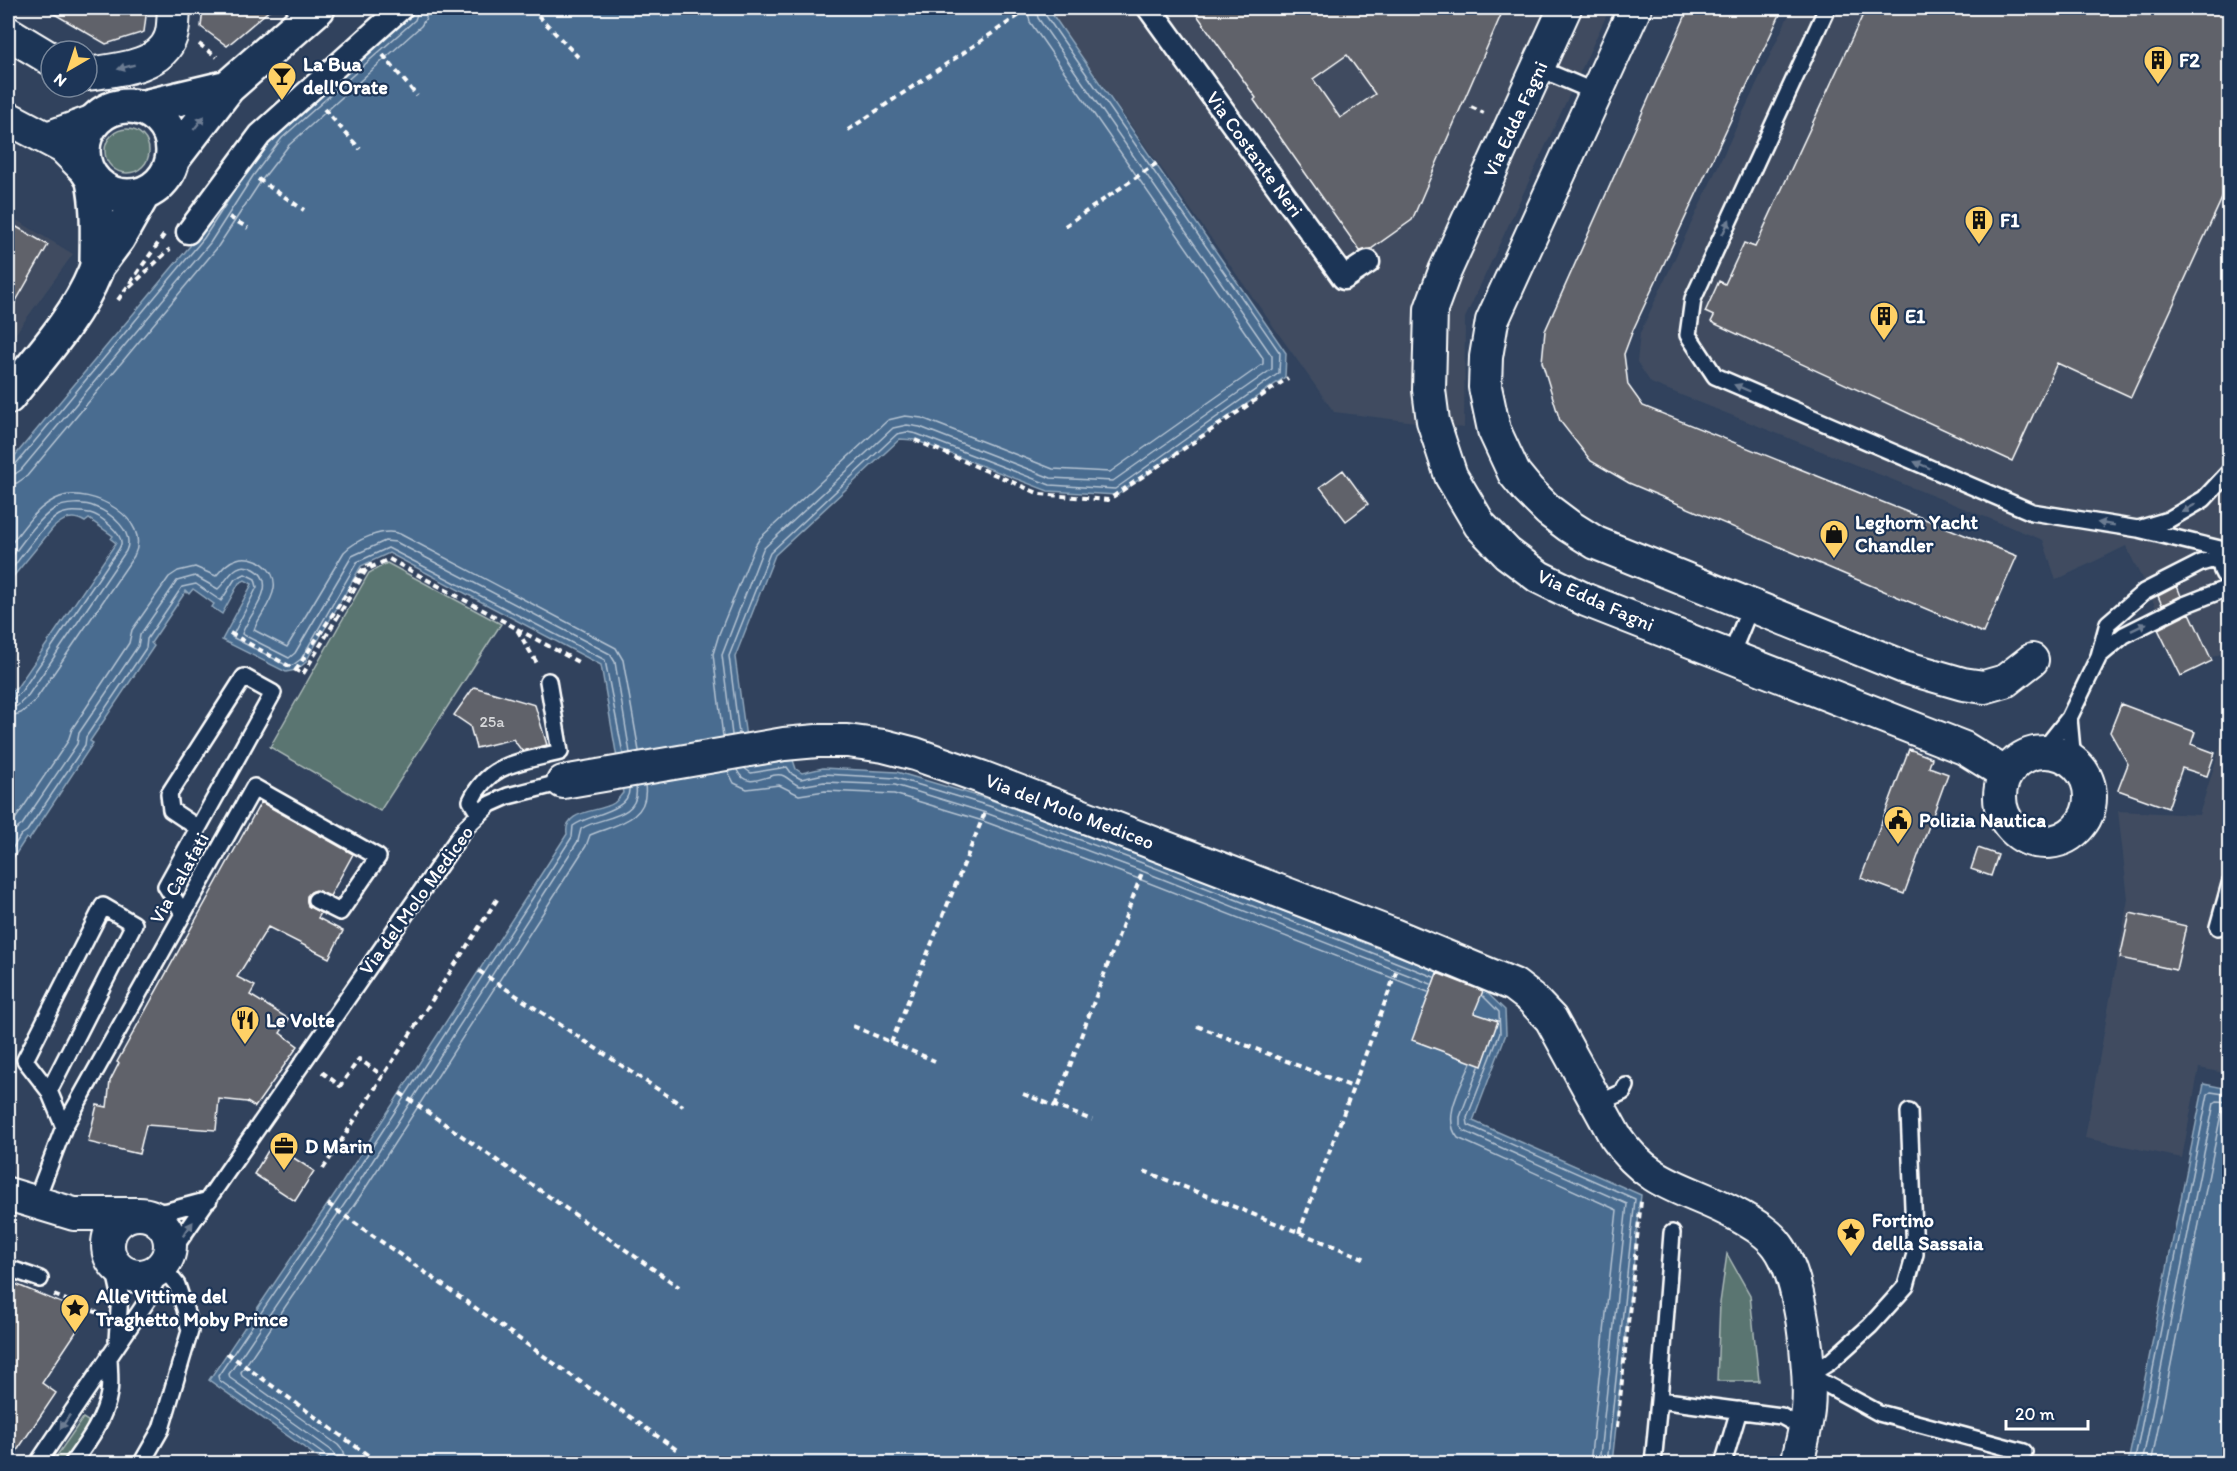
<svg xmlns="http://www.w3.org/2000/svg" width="2237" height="1471" font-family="Itim,sans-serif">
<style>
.built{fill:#3f4c61}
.green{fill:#5a7471;stroke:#acbab8;stroke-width:1.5}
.water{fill:#486c90;stroke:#91a7bc;stroke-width:1.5}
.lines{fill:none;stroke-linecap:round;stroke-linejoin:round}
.shore{stroke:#b6c4d3;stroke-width:1.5}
.building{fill:#60626a;stroke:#fff;stroke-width:1.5;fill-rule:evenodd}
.service-casing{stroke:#fff;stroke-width:20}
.pedestrian-casing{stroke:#fff;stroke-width:27}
.minor-casing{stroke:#fff;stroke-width:36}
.secondary-casing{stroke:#fff;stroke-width:38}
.path{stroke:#fff;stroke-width:4;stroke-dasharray:6 4.5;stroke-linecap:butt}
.service{stroke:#1d3557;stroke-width:15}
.pedestrian{stroke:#1d3557;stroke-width:22}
.minor{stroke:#1d3557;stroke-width:32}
.secondary{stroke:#1d3557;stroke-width:33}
.oneway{fill:#6c7c92}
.labels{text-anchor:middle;stroke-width:4.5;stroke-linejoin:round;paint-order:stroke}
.number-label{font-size:16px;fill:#d7d8da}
.poi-label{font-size:20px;font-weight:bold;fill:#fff;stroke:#1d3557;text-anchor:start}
.street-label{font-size:20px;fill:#fff;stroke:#1d3557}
</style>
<rect width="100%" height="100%" fill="#31425d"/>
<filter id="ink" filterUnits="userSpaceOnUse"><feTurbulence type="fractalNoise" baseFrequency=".0167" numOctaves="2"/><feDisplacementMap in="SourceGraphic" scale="12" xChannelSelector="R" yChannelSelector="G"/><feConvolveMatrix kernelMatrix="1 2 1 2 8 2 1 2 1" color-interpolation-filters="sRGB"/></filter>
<g filter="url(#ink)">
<path class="built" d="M1048 8H1610L1465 318 1464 428 1334 412Z
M1792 8H2229V688L2226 652 2185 667 2126 546 2056 580 2043 540 1651 383 1637 362 1640 333Z
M8 215 73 254 8 344Z
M2229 718V1074L2199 1068 2182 1158 2085 1138 2128 899 2118 811 2199 815Z"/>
<path class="green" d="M105 151a22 22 0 1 1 44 0a22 22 0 1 1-44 0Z
M387 563 501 624 380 811 270 747 369 573Z
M1727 1254 1750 1295 1759 1381H1717L1720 1303Z
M83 1418 88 1421 86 1431 63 1463 51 1464Z"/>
<path class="water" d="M408 8H1048L1286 353 1285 377 1117 495 1048 491 915 440 900 439 775 555 735 657 750 767 793 760 796 769 802 773 823 768 897 772 991 800 1147 858 1483 989 1505 1010 1506 1034 1473 1121 1641 1195 1612 1463H326L209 1380 342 1183 567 834C563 809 599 813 614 803 618 800 620 796 623 793L601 665 389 553 361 566 305 663 296 670 286 672 222 640 252 584 245 580 239 583 222 614 212 607 214 604 193 589 189 594 186 591 151 643 154 646 90 741 93 743 29 840 26 838 8 866V698L14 689H16L116 543 111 539 113 536 89 519 85 522C72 514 63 519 53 528L8 583V464L200 234 272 129Z
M2204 1084 2229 1089V1463H2128Z"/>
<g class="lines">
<path class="shore" d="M8 467 15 465 204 238 235 190
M8 475 15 474 21 470 210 243 253 176 282 138 415 20 419 8
M8 484 17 483 27 476 217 248 261 181 289 145 421 26 426 18 428 8
M8 548C22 530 37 505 60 497 91 486 153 519 134 556L34 702 21 713 8 717
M8 562C20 546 37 520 54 509 64 503 84 502 95 507 111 513 135 532 126 551L27 697 17 706 8 708
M8 574C20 559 44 523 59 515 69 510 81 512 90 513 100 515 123 534 121 544 120 549 114 556 111 560L21 692 13 699 8 700
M739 734 729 656 770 553 897 434 907 432 917 434 1050 485 1115 489 1279 373 1280 353 1044 13 1043 8
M732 735 722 655 763 549 893 428 907 425 920 427 1051 478 1113 481 1272 369V356L1038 18 1036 8
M723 737 713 654 719 634 755 546 760 538 888 420 905 416 922 418 1053 469 1110 472 1263 364V358L1030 22 1027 8
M744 768 751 773 787 767 792 774 801 779 824 774 896 778 989 806 1145 864 1434 977
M737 770C748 794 771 769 784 776 790 779 793 784 800 786L824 782 895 785 986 813 1142 871 1431 984
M728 771 734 783 747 789 779 785 799 795 825 791 894 794 983 821 1139 879 1428 992
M8 825 16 818 68 741 72 729 129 643 132 630 169 577 178 571 195 567 216 576C222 569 227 562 237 559 254 553 277 569 274 588 272 603 259 616 254 630L287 647 344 552C356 540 383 527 400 534L616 648 623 660 639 751
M8 841 15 830 22 825 77 744 79 733 138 646 140 635 177 581 195 576 218 589C229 579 235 559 254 569 281 584 248 615 242 634L289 658 295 653 352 556 385 541 396 542 610 654 615 662 630 753
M8 855 21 835 27 831 85 745 86 737 146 648 147 639 182 587 196 584 221 601 235 579 245 574 255 579 257 587 232 637 288 666 293 665 301 659 357 562 388 548 605 660 623 754
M1483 996 1499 1012 1500 1033 1467 1118 1468 1125 1635 1199 1607 1464
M1471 1063C1462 1085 1441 1118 1458 1138L1617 1210 1590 1464
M1479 1067 1460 1117V1126L1464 1131 1627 1204 1599 1464
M329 1464 326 1456 219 1380 218 1376 347 1186 572 837 573 826C588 814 631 812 629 788
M337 1464 335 1456 331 1450 230 1378 229 1374 354 1190 578 841 581 829C598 816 641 820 636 787
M346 1464 344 1452 338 1445 242 1376 241 1372 361 1195 586 846 590 835C613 825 650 821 645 785
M2134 1464 2208 1094 2211 1092 2230 1095
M2142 1464 2214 1103 2217 1101 2230 1102
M2151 1464 2221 1114 2223 1111H2230"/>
</g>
<path class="building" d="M44 8H147L144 32 106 44Z
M203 8H272L227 46 201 27Z
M1192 8H1504L1412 220 1371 249 1360 251 1254 100 1256 98ZM1347 55 1375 94 1340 118 1313 79Z
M1689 8H1783L1633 330 1624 354 1628 385 1643 406 2017 556 1983 633 1629 483 1591 461 1560 421 1542 362 1545 331Z
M1866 8H2229V183L2131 397 2057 363 2012 461 1711 322 1714 316 1705 312 1719 281 1725 284 1744 243 1755 247Z
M8 222 48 245 8 315Z
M1343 470 1368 504 1346 521 1320 487Z
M2177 586 2181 596 2162 605 2158 596Z
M2190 613 2212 661 2181 676 2158 629Z
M474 687 535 705 547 745 522 751 513 739 476 748 470 726 454 715Z
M2121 704 2195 732 2191 744 2215 753 2207 776 2182 768 2168 808 2118 790 2128 764 2110 732Z
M1909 749 1932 758 1929 767 1948 774 1904 894 1861 878Z
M261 802 353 854 330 896 316 890 311 892 307 896 308 906 321 913 318 918 343 931 329 958 268 927 237 977 255 986 250 995 289 1019 280 1033 298 1046 255 1107 247 1102 219 1099 216 1130 146 1125 139 1154 88 1142 97 1105 107 1107 110 1081 119 1063 117 1062Z
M1978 848 1998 855 1991 876 1971 869Z
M2130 913 2186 926 2176 970 2120 958Z
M1437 973 1483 991 1474 1013 1498 1021 1482 1066 1412 1040Z
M272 1144 314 1171 295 1201 254 1174Z
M8 1281 88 1314 42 1383 56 1393 8 1464Z"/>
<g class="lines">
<g class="service-casing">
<path id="service" d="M1827 8 1693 299 1688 335 1715 376 2032 512 2138 529 2224 550
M1538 68 1597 93
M2138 529 2168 520 2204 499 2230 471
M2225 550C2218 561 2219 572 2230 581
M2099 656 2124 635 2184 605 2230 587
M1730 657 1751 606
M2069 718 2073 761
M2042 752 2069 718 2099 656 2108 623 2144 592 2201 563 2221 557
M479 814 471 801C489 762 522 762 560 752L548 681
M183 913 166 886 273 693 244 677 169 794 171 810 198 828
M2218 927 2230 884
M49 1091 25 1060 103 906 134 924 49 1091 64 1127
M1597 1104 1623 1092 1626 1086
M1909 1112 1915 1254 1906 1286 1870 1326 1830 1362 1809 1375 1879 1413 2024 1452
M35 1203 64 1127 254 787 378 857 340 912 316 900
M140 1214 168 1211 209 1200
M1672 1233 1659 1400 1781 1416 1805 1429
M168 1257 466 827 490 804 508 796 563 782
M112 1258 120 1294 117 1341
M8 1268 40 1279
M37 1464 149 1298 162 1266
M72 1464C87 1443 105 1419 109 1393 111 1382 109 1368 109 1356
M141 1464 161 1429 190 1331 185 1309 177 1285 162 1266
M1653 1464 1659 1400
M1723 1464 1739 1410"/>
</g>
<g class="pedestrian-casing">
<path id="pedestrian" d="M1149 8 1344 278 1368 262
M188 232 260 135 401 8"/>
</g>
<g class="minor-casing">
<path id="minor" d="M1565 8 1445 271 1431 309 1429 390 1433 421 1451 476 1480 525 1507 553 1539 577 1586 600 1964 748 2006 774
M1635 8 1492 321 1486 357 1485 387 1494 430 1514 473 1528 490 1549 511 1569 526 1596 543 1904 667 1963 684 1984 687 2005 681 2032 660
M8 33 51 59
M87 74C114 70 161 68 171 36 174 27 173 17 174 8
M8 118 63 147 87 171
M47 138 94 121
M2000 797a45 45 0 1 1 90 0a45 45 0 1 1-90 0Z
M563 782 784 744 817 741H847L884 746 915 754 981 777 1391 934 1514 985 1531 998 1551 1019 1615 1136C1652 1190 1689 1187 1739 1216 1753 1224 1769 1233 1778 1246 1801 1276 1812 1373 1808 1410 1806 1428 1801 1446 1797 1464
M8 1194 74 1214H139
M108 1245a31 31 0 1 1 62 0a31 31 0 1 1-62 0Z"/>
</g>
<g class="secondary-casing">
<path id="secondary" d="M83 151a45 45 0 1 1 90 0a45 45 0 1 1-90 0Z
M140 108 228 87
M172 160 228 87 318 8
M97 266 118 238 143 194
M8 397C39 358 76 319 95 272L97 266C97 237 99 209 93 181"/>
</g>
<path class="path" d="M531 8 578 57
M199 44 217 57
M383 55 417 96
M1471 107 1484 113
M324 109 360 149
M848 130 1030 8
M258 179 304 210
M229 217 248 228
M1065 226 1157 163
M130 287 170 249
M118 300 164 235
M8 434 14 426
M915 440 1040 494 1108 500 1288 378
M517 629 580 663
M230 633 303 674 366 570 389 559 516 628 538 665
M296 670 364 567 376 563
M479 971 683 1106
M853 1026 935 1061
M1197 1026 1353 1087
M891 1043 986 810
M322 1072 340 1086 359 1059 383 1076
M400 1093 679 1287
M1023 1094 1092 1120
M1055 1106 1143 870
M323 1169 498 898
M1144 1171 1366 1259
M328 1204 677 1450
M1299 1233 1398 967
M54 1295 98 1313
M227 1353 380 1464
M1617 1427 1641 1201"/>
<use href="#service" class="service"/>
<use href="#pedestrian" class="pedestrian"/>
<use href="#minor" class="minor"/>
<use href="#secondary" class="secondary"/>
</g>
<defs><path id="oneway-solid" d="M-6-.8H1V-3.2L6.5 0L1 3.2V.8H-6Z" transform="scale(1.5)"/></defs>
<g class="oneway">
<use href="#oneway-solid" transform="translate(126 67) rotate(165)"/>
<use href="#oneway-solid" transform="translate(199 123) rotate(-52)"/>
<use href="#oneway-solid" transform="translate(1726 227) rotate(-65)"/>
<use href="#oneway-solid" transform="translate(1742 388) rotate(-157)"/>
<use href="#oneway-solid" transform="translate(1922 465) rotate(-157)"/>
<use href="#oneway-solid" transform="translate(2189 508) rotate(150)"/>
<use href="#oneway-solid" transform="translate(2106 524) rotate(-171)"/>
<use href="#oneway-solid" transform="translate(2139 627) rotate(-26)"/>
<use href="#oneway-solid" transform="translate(188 1229) rotate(-55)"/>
<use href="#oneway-solid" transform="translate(65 1422) rotate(124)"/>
</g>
</g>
<defs>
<g id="building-pin" transform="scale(1.5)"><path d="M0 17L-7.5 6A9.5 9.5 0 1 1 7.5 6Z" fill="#ffd166" stroke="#1d3557"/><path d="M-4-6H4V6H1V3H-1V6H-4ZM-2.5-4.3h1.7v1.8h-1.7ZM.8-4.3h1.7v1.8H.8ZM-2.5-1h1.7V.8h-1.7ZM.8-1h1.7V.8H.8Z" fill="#111"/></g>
<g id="bar-pin" transform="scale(1.5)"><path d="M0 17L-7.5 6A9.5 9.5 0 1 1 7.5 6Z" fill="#ffd166" stroke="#1d3557"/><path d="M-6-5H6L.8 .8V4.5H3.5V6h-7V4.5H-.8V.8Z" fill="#111"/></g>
<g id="shop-pin" transform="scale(1.5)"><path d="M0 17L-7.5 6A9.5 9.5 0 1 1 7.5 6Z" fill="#ffd166" stroke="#1d3557"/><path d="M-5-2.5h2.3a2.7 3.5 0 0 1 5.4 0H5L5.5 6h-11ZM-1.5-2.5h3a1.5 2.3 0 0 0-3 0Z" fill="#111"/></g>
<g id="civic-pin" transform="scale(1.5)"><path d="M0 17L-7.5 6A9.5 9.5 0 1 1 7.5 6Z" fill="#ffd166" stroke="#1d3557"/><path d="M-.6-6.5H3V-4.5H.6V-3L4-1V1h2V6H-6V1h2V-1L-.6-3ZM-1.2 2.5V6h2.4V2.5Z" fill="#111"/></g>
<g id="restaurant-pin" transform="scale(1.5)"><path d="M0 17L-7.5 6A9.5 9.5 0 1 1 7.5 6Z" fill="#ffd166" stroke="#1d3557"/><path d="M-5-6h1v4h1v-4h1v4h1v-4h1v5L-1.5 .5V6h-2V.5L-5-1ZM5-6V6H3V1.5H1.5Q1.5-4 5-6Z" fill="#111"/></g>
<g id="office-pin" transform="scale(1.5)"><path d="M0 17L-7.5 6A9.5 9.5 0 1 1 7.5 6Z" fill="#ffd166" stroke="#1d3557"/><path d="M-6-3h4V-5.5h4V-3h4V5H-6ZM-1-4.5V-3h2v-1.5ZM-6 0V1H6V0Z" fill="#111"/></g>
<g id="sight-pin" transform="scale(1.5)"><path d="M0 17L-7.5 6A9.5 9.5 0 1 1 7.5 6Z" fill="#ffd166" stroke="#1d3557"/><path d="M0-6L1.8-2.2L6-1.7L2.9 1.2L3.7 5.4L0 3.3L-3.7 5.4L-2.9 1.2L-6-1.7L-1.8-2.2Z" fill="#111"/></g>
</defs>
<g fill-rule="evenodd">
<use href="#building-pin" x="2158" y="60"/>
<use href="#bar-pin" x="282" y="76"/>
<use href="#building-pin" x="1979" y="220"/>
<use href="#building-pin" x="1884" y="316"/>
<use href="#shop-pin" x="1834" y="534"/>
<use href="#civic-pin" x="1898" y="820"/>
<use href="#restaurant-pin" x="245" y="1020"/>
<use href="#office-pin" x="284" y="1146"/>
<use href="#sight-pin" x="1851" y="1232"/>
<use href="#sight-pin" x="75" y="1308"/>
</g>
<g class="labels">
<g class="number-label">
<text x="492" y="727">25a</text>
</g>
<g class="poi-label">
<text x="2179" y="67">F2</text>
<text x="303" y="71">La Bua<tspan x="303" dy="23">dell'Orate</tspan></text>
<text x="2000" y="227">F1</text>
<text x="1905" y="323">E1</text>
<text x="1855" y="529">Leghorn Yacht<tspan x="1855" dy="23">Chandler</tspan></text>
<text x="1919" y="827">Polizia Nautica</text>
<text x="266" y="1027">Le Volte</text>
<text x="305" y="1153">D Marin</text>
<text x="1872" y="1227">Fortino<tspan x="1872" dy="23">della Sassaia</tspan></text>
<text x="96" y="1303">Alle Vittime del<tspan x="96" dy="23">Traghetto Moby Prince</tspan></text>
</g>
<g class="street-label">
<text transform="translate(1515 119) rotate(-65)" y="7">Via Edda Fagni</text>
<text transform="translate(1255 154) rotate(54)" y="7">Via Costante Neri</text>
<text transform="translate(1596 600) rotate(24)" y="7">Via Edda Fagni</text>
<text transform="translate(1070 811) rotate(21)" y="7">Via del Molo Mediceo</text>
<text transform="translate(179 878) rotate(-61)" y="7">Via Calafati</text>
<text transform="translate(416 900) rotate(-54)" y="7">Via del Molo Mediceo</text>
</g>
</g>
<rect width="2237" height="1471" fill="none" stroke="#1d3557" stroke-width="30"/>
<rect x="15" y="15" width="2207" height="1441" fill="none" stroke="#fff" stroke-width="2" filter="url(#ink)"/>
<g transform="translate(69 69) rotate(219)"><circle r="28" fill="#1d3557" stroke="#77869a" stroke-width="1.5"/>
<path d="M0-4.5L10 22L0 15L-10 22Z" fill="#ffd166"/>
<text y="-9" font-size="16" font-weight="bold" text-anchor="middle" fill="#ffffff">N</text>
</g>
<path d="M2006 1420v9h82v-9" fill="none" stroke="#ffffff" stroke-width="3"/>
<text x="2015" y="1420" font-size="18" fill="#ffffff" stroke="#1d3557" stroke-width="4.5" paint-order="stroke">20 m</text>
</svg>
